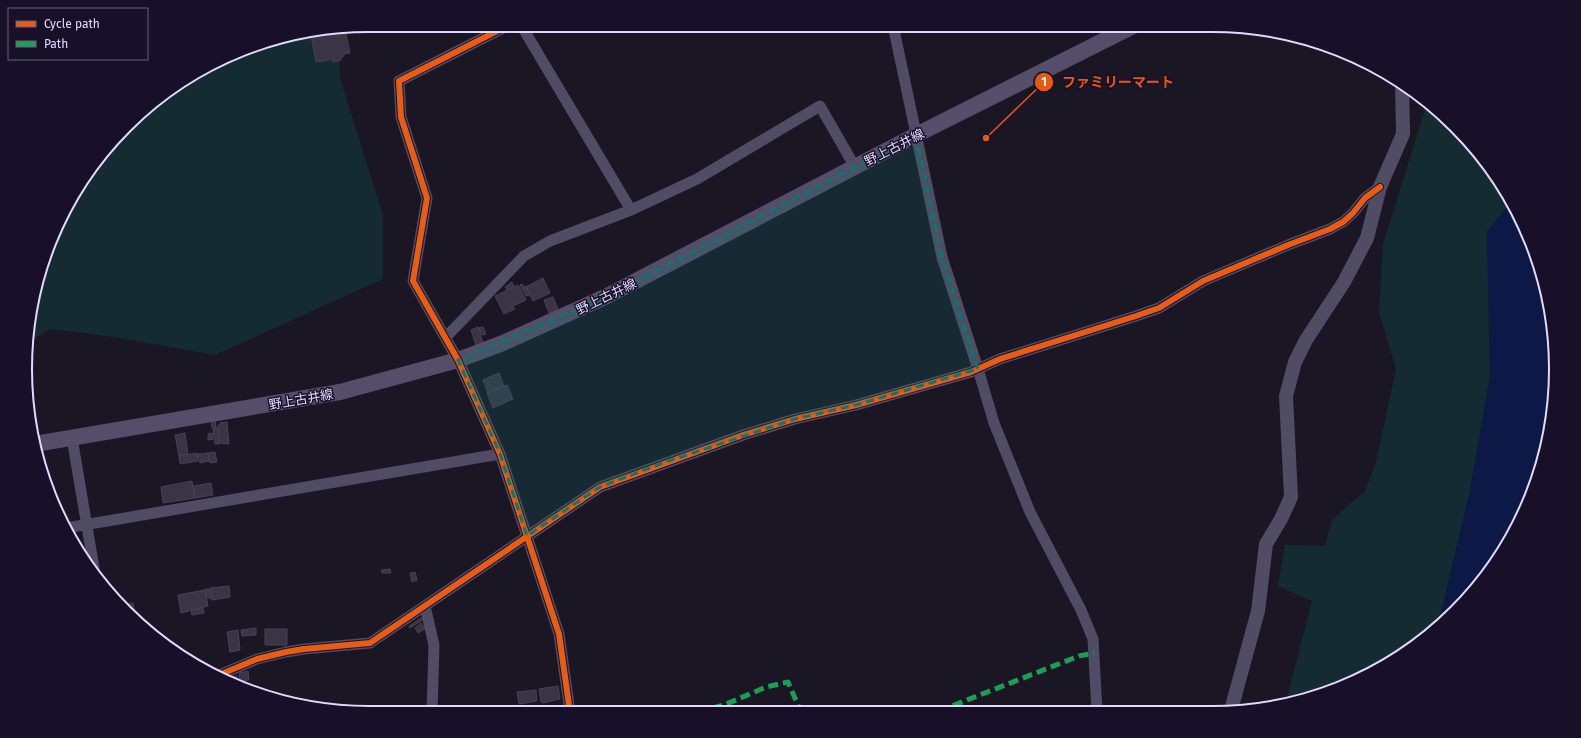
<svg xmlns="http://www.w3.org/2000/svg" width="1581" height="738" font-family="'Fira Sans','Noto Sans JP',sans-serif">
<style>
.green{fill:#142c31}
.water{fill:#0c1845}
.building{fill:#3a3445;stroke:#484157}
.lines{fill:none;stroke-linecap:round;stroke-linejoin:round}
.minor{stroke:#504c64;stroke-width:11}
.tertiary{stroke:#504c64;stroke-width:14}
.secondary{stroke:#544e6a;stroke-width:16}
.quiet{stroke:#1a9f57;stroke-width:5;stroke-dasharray:10 5;stroke-linecap:butt}
.cycleway-casing{stroke:#181029;stroke-width:8}
.cycleway{stroke:#e95d12;stroke-width:6}
.marked{fill:#0f766e;fill-opacity:0.2;stroke:#0f766e;stroke-width:3;stroke-dasharray:8 5;stroke-linejoin:round}
.labels{text-anchor:middle;stroke-width:3;stroke-linejoin:round;paint-order:stroke}
.street-label{font-size:13px;fill:#e3d9ff;stroke:#181029}
.rim{fill:none;stroke:#e3d9ff;stroke-width:2}
.leader{fill:none;stroke:#e8590c;stroke-width:1.5}
.callout-dot{fill:#e8590c;stroke:#181029;stroke-width:1.5}
.mark-label{font-size:12px;text-anchor:middle;font-weight:bold;fill:#fff}
.callout-label{font-size:14px;text-anchor:middle;font-weight:bold;fill:#e8590c;stroke:#181029;stroke-width:3;stroke-linejoin:round;paint-order:stroke}
</style>
<rect width="100%" height="100%" fill="#1a1623"/>
<path class="green" d="M338 30 340 78 383 215V279L215 355 108 336 50 329 28 343 32 302 71 197 142 110 197 71 258 43Z
M1427 103 1455 126 1498 178 1511 202 1487 232 1490 376 1470 491 1438 626 1422 642 1344 687 1286 702 1312 601 1278 586 1285 545 1325 546 1332 520 1365 491 1376 462 1396 369 1379 312 1383 244Z"/>
<path class="water" d="M1511 202 1530 237 1549 302 1556 369 1549 436 1530 500 1485 578 1438 626 1470 491 1490 376 1487 232Z"/>
<path class="building" d="M345 29 350 53 344 54V56L341 57V60L333 62V59L316 62 311 35Z
M543 278 550 293 533 301 526 287Z
M512 282 514 287 507 290 505 287Z
M522 284 524 287 526 286 529 295 526 296 520 285Z
M518 285 526 300 513 306 515 309 504 314 495 296Z
M553 297 558 309 549 313 544 300Z
M478 327 483 343 476 345 471 330Z
M483 327 486 334 482 335 479 328Z
M499 373 504 386 488 393 483 380Z
M507 385 513 399 493 408 487 393Z
M215 419 216 428H212L211 420Z
M227 422 229 444 219 443 218 425H220V423Z
M218 428 219 444H215L213 429Z
M185 433 188 454 179 456 175 435Z
M212 433 213 439 208 440V434Z
M215 452 217 462 210 463 208 453Z
M197 453 198 461 180 464 179 456Z
M208 453 209 461 200 463 198 454Z
M192 481 195 498 163 503 161 487Z
M211 483 213 495 195 498 193 486Z
M390 569 391 573H382L381 570Z
M415 572 417 580 412 582 410 573Z
M229 586 230 597 212 600 210 588Z
M205 589H209L211 598H207Z
M205 590 208 606 181 613 178 595Z
M133 603 135 619 123 604Z
M200 607H203L204 613 192 615 191 610 200 609Z
M423 617 424 619 410 628 409 626Z
M421 623 425 629 418 633 415 628Z
M256 628V635L242 636 241 630Z
M265 629H287V645H265Z
M238 630 240 650 230 652 227 632Z
M248 671 249 680 240 681 239 673Z
M237 676 240 688 225 679Z
M558 686 560 699 542 703 541 702 539 689Z
M536 690 537 701 519 704 517 692Z"/>
<g class="lines">
<path class="minor" d="M509 25 399 81 401 117 427 198 413 281 458 360 500 454 559 634 570 712
M521 25 631 210
M893 25 942 257 978 369 994 423 1030 512 1081 610 1093 639 1097 711
M446 337 524 256 550 241 631 210 697 179 820 106 855 167
M72 438 94 568
M66 528 500 454
M425 606 434 645 432 713
M219 675 257 659 286 652 304 649 370 643 600 487 743 435 795 419 856 405 971 372 1000 359 1136 316 1159 308 1203 281 1288 245 1330 229 1343 222 1353 213 1365 198 1380 187"/>
<path class="tertiary" d="M1231 710 1258 611 1266 544 1281 519 1291 497 1286 396 1295 362 1306 340 1344 282 1367 238 1380 187 1403 134 1402 82"/>
<path class="secondary" d="M35 444 340 392 458 360 503 343 607 296 916 135 1135 25"/>
<path class="quiet" d="M939 711 1079 656 1094 653
M698 712 724 705 766 687 788 682 801 712"/>
<g class="cycleway-casing">
<path id="cycleway" d="M509 25 399 81 401 117 427 198 413 281 458 360 500 454 559 634 570 712
M219 675 257 659 286 652 304 649 370 643 600 487 743 435 795 419 856 405 971 372 1000 359 1136 316 1159 308 1203 281 1288 245 1330 229 1343 222 1353 213 1365 198 1380 187"/>
</g>
<use href="#cycleway" class="cycleway"/>
</g>
<path class="marked" d="M916 135 942 257 978 369 856 405 795 419 660 464 600 487 527 536 500 454 458 360 607 296Z"/>
<g class="labels">
<g class="street-label">
<text transform="translate(894 147) rotate(-27)" y="5">野上古井線</text>
<text transform="translate(606 296) rotate(-26)" y="5">野上古井線</text>
<text transform="translate(301 399) rotate(-10)" y="5">野上古井線</text>
</g>
</g>
<path d="M0 0H1581V738H0ZM369 32H1212A337 337 0 0 1 1549 369V369A337 337 0 0 1 1212 706H369A337 337 0 0 1 32 369V369A337 337 0 0 1 369 32Z" fill="#181029" fill-rule="evenodd"/>
<path class="rim" d="M369 32H1212A337 337 0 0 1 1549 369V369A337 337 0 0 1 1212 706H369A337 337 0 0 1 32 369V369A337 337 0 0 1 369 32Z"/>
<path class="leader" d="M986 138L1044 82"/>
<g class="callout-dot">
<circle cx="986" cy="138" r="4"/>
<circle cx="1044" cy="82" r="10"/>
</g>
<g class="mark-label">
<text x="1044" y="86">1</text>
</g>
<g class="callout-label">
<text x="1118" y="87">ファミリーマート</text>
</g>
<rect x="8" y="8" width="140" height="52" fill="#181029" stroke="#69607f"/>
<rect x="16" y="21" width="20" height="6" fill="#e95d12" stroke="#69607f"/>
<text x="44" y="28" font-size="12" fill="#e3d9ff">Cycle path</text>
<rect x="16" y="41" width="20" height="6" fill="#1a9f57" stroke="#69607f"/>
<text x="44" y="48" font-size="12" fill="#e3d9ff">Path</text>
</svg>
